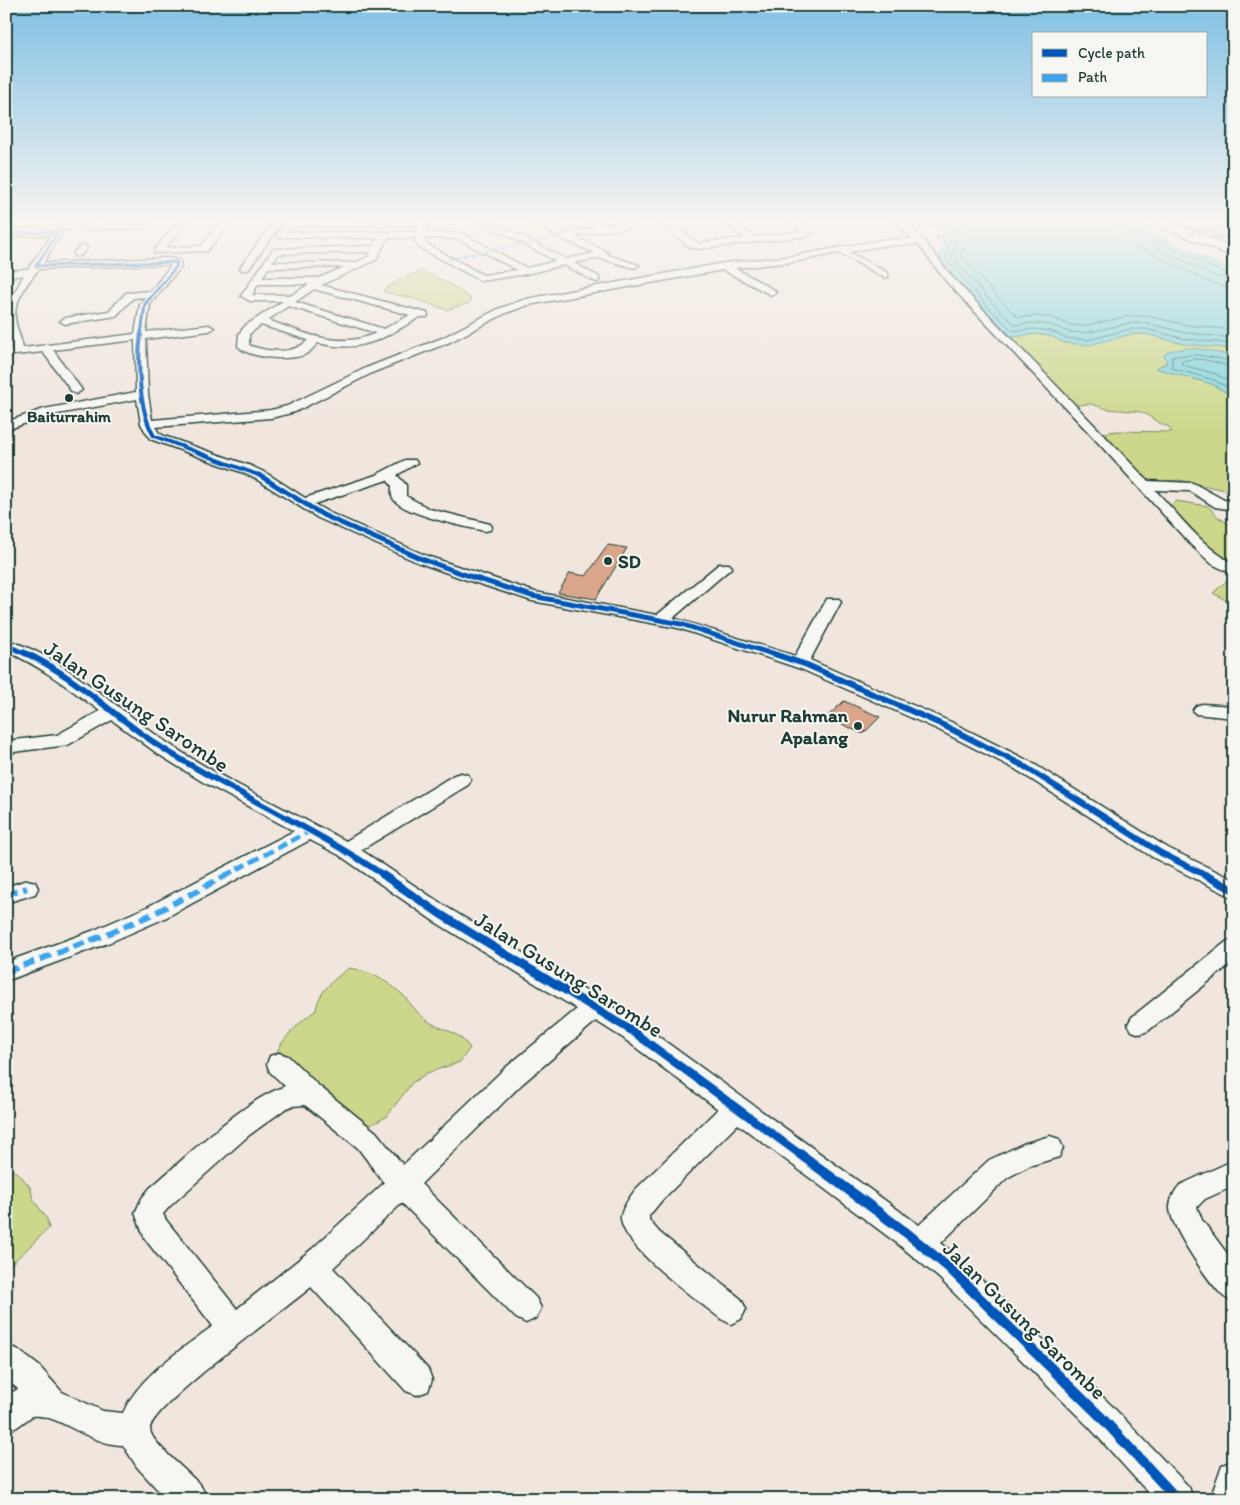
<svg xmlns="http://www.w3.org/2000/svg" width="1240" height="1505" font-family="Itim,sans-serif">
<style>
.green{fill:#ccd78b;stroke:#768a60}
.water{fill:#84d5dd;stroke:#5c9899}
.lines{fill:none;stroke-linecap:round;stroke-linejoin:round}
.shore{stroke:#477a78;stroke-width:1}
.building{fill:#d9a68c;stroke:#1f3d34}
.street-casing{stroke:#1f3d34;stroke-width:3}
.secondary-casing{stroke:#1f3d34;stroke-width:3}
.street{fill:#f6f6f2;fill-rule:evenodd}
.secondary{fill:#f6f6f2;fill-rule:evenodd}
.quiet-far2{stroke:#3da4eb;stroke-width:2.5;stroke-dasharray:5 2.5;stroke-linecap:butt}
.quiet-far1{stroke:#3da4eb;stroke-width:5;stroke-dasharray:10 5;stroke-linecap:butt}
.quiet{stroke:#3da4eb;stroke-width:6;stroke-dasharray:12 6;stroke-linecap:butt}
.cycleway-far5-casing{stroke:#f6f6f2;stroke-width:5}
.cycleway-far4-casing{stroke:#f6f6f2;stroke-width:5.5}
.cycleway-far3-casing{stroke:#f6f6f2;stroke-width:8}
.cycleway-far2-casing{stroke:#f6f6f2;stroke-width:9}
.cycleway-far1-casing{stroke:#f6f6f2;stroke-width:11}
.cycleway-casing{stroke:#f6f6f2;stroke-width:13}
.cycleway-far5{stroke:#0057b8;stroke-width:3}
.cycleway-far4{stroke:#0057b8;stroke-width:4}
.cycleway-far3{stroke:#0057b8;stroke-width:5}
.cycleway-far2{stroke:#0057b8;stroke-width:6}
.cycleway-far1{stroke:#0057b8;stroke-width:8}
.cycleway{stroke:#0057b8;stroke-width:10}
.poi-dot{fill:#1f3d34;stroke:#f6f6f2;stroke-width:2}
.labels{text-anchor:middle;stroke-width:4;stroke-linejoin:round;paint-order:stroke}
.far-poi-label{font-size:16px;font-weight:bold;fill:#1f3d34;stroke:#f6f6f2}
.poi-label{font-size:19px;font-weight:bold;fill:#1f3d34;stroke:#f6f6f2;text-anchor:start}
.near-street-label{font-size:22px;fill:#1f3d34;stroke:#f6f6f2}
</style>
<rect width="100%" height="100%" fill="#f0e6de"/>
<filter id="ink" filterUnits="userSpaceOnUse"><feTurbulence type="fractalNoise" baseFrequency=".02" numOctaves="2"/><feDisplacementMap in="SourceGraphic" scale="10" xChannelSelector="R" yChannelSelector="G"/><feConvolveMatrix kernelMatrix="1 2 1 2 8 2 1 2 1" color-interpolation-filters="sRGB"/></filter>
<g filter="url(#ink)">
<path class="green" d="M422 271 448 283 471 299 469 303 447 310 415 299 384 292V290L401 279Z
M1035 334 1051 336 1065 343 1093 342 1132 334H1146L1184 344 1234 349V357L1228 354 1167 362 1156 368 1212 384 1234 397V492L1179 480 1145 483 1103 433 1117 431 1172 432 1168 426 1163 425 1142 412 1107 409 1091 404 1076 405 1069 403 1011 337Z
M1176 501 1208 506 1218 517 1234 527V569L1218 561 1166 502 1171 505Z
M1233 575 1234 576V605L1213 593Z
M349 968C370 971 388 981 404 996 411 1004 416 1012 425 1019 441 1031 457 1029 470 1048L460 1062 427 1073 412 1083 386 1117 363 1129 275 1055C285 1035 298 1024 316 1010 318 992 335 978 349 968Z
M6 1167 19 1174 30 1187 33 1199 47 1219 49 1228 6 1269Z"/>
<path class="water" d="M915 221H1132L1138 224 1136 225 1150 231 1148 232 1234 272V349L1184 344 1146 334H1132L1089 345 1065 343 1051 336 1035 334 1011 337 985 312 941 261 940 254 945 243 937 241V236L946 233 947 230 920 225Z
M1187 348 1208 350 1234 357V397L1212 384 1155 368 1167 363 1164 355 1169 351Z"/>
<g class="lines">
<path class="shore" d="M931 221 950 227 951 233 946 259 989 308 1013 331 1034 329 1051 331 1066 338 1087 340 1131 329H1146L1185 339 1234 344
M953 221 958 232 952 257 993 304 1015 325 1035 323 1052 325 1068 332 1086 333 1130 323H1147L1186 333 1234 338
M963 221 965 232 961 256 998 298 1018 317 1036 316 1053 318 1070 325 1084 326 1129 316H1148L1187 325 1234 330
M1117 221 1121 235 1128 242 1209 282 1234 290
M1125 221 1128 231 1133 236 1212 275 1234 282
M1131 221 1134 230 1215 269 1234 276
M1234 361 1197 355 1172 356V368L1214 380 1234 391
M1234 367C1217 364 1198 354 1181 362L1183 365 1216 374 1234 384"/>
</g>
<path class="building" d="M608 545 627 548 596 599 558 593 570 573 586 576Z
M844 701 880 717 863 734 827 717Z"/>
<g class="lines">
<g class="street-casing">
<path id="street" d="M96 221H105L104 223 143 222 147 225 143 228 61 230 57 227 61 224 94 223Z
M179 221H188L165 248 201 246 222 221H231L207 251 155 253V249Z
M274 221H283L248 270H242L240 268Z
M290 221H433L428 224 426 232 463 234 527 268 556 261 480 221H491L566 259 595 253 560 238 531 221H542L566 233 596 227 586 221H597L606 225 636 221 637 224 633 227 574 236 607 252 608 255 639 265 634 268 599 258 574 263 599 277V281L596 282 564 265 526 274 481 281 419 247 415 241 416 238H387L376 260 321 285 427 313 428 315 427 317H420C383 338 363 354 318 343 314 347 311 351 306 354 292 361 249 359 238 346L239 334 245 326 283 301H250L241 296 273 249 374 246 378 238 278 237 277 235 284 224ZM419 225 417 232H286L290 228 296 226ZM425 238 458 239 517 270 483 275 425 243ZM371 252 369 256 355 263 272 262 279 254ZM345 267 319 278H262L268 268ZM258 284H309L292 295H252ZM314 289 410 315 384 329 295 302ZM288 306 376 333C340 350 303 333 268 320ZM261 325 308 340C294 355 269 352 251 346L249 345V334Z
M656 221H666L698 243 745 238 721 221H731L755 237 802 231 790 221H800L812 233 808 236 698 249 689 247Z
M894 221H903L923 239 952 277 1148 481 1193 483 1224 500 1234 502V510L1215 507 1190 491 1155 490C1179 515 1202 547 1234 564V575L1212 564 1191 545 1092 436 946 281 918 244 881 246 849 252 888 273V277L885 278 839 253 793 262 735 268 774 290 776 292 771 295 723 270 528 305 506 313 450 342 374 372 295 412 271 418 155 427 159 433 164 436 251 466 266 473 305 498 376 475 405 460H415L417 463 397 475 406 485V496L430 509 490 524 492 527 490 530 485 531C467 527 400 514 393 498 391 495 392 489 392 486L387 480 314 504 328 512 427 556 535 592 657 615 719 564H729L732 567 729 570 673 618 795 656 827 599H839L841 602 810 660 951 722 1029 761 1168 848 1234 880V898L1154 858 1015 769 939 730 801 669 678 628 532 601 464 579 417 562 318 518 256 479 241 472 150 439 141 424 137 399 47 416 6 430V422L44 409 136 392 135 340 53 350 82 390 76 394 72 392 43 352 6 356V350L12 349 6 325V309L24 275 6 277V271L28 269 52 235 6 236V230C20 230 51 225 61 234L43 263 168 258 180 260 181 267 150 304 146 332 209 325 214 328 209 331 146 339 148 394 152 420 271 410 287 406 366 368 442 338 498 309 526 299 724 263 793 256 881 240 912 239ZM172 264 151 291 126 293 109 311 65 318 60 321 65 324 116 316 133 298 145 297 140 304 135 334 23 348C21 337 15 326 15 316 15 300 29 280 39 269Z
M1234 230V236L1189 237 1185 234 1189 231Z
M82 245 85 246 87 248 80 256H74V252Z
M6 640C61 654 124 715 172 746 227 782 288 810 346 841L454 775 461 773 468 775 471 780 468 785 361 850 448 908 641 1024 919 1225 989 1160 1023 1144 1050 1136 1059 1139 1063 1148 1059 1157 1029 1166 1007 1178 941 1243 958 1257 1111 1405 1189 1487 1193 1499H1154L1089 1427 938 1277 898 1244 738 1124 662 1200 649 1216V1220L659 1232 741 1299 746 1309 741 1319 731 1324 721 1319C699 1301 618 1245 621 1216 623 1206 630 1197 636 1189L718 1109 623 1038 596 1021 522 1084 421 1184 536 1298 541 1308 536 1318 526 1323 516 1318 402 1203 333 1268 428 1369 432 1380 428 1391 417 1395 406 1391 311 1287C287 1308 150 1406 150 1429 150 1444 194 1475 202 1488 204 1491 205 1495 206 1499H166L137 1467 123 1445C90 1445 56 1412 32 1416L17 1427 6 1432V1396L18 1389 6 1379V1345L17 1349 39 1366 62 1392 103 1411 123 1413C139 1376 182 1349 213 1326L145 1239 135 1213 142 1198 150 1188C189 1155 238 1104 285 1086L270 1072 267 1064 270 1056 279 1053 288 1056 319 1086 376 1132 403 1165 504 1069 577 1009 432 920 339 855 310 840 163 919 108 943 6 981V962L92 931 147 907 294 831 203 782 158 754 112 720 68 745 6 753V741L57 735 100 711C70 689 41 666 6 651ZM305 1105 358 1148 384 1183 312 1249 237 1309 166 1220 163 1214 170 1206 248 1136 285 1109 292 1106Z
M1202 704 1234 706V718L1196 714 1193 710 1196 706Z
M27 880 35 882 38 888 35 894 6 903V887Z
M1234 939V961L1148 1031 1140 1034 1132 1031 1128 1024 1132 1017 1226 942Z
M1234 1160V1186L1205 1199 1197 1207 1202 1220 1234 1263V1301C1230 1300 1226 1299 1223 1296 1209 1283 1168 1224 1170 1206 1171 1198 1175 1190 1180 1185Z
M1234 1461V1499H1210L1222 1465Z"/>
</g>
<g class="secondary-casing">
<path id="secondary" d="M1153 221H1170L1234 248V257L1155 224Z"/>
</g>
<use href="#street" class="street"/>
<use href="#secondary" class="secondary"/>
<path class="quiet-far2" d="M1229 221 1234 224
M1189 234 1234 233
M448 259 567 235"/>
<path class="quiet-far1" d="M224 876 310 831"/>
<path class="quiet" d="M6 895 27 888
M6 972 100 937 155 913 227 875"/>
<g class="cycleway-far5-casing">
<path id="cycleway-far5" d="M6 233 51 232 57 234 36 266 177 262 176 267 145 304 141 335"/>
</g>
<g class="cycleway-far4-casing">
<path id="cycleway-far4" d="M141 333C137 362 139 411 154 436L261 476"/>
</g>
<g class="cycleway-far3-casing">
<path id="cycleway-far3" d="M259 475 323 515 422 559 469 576 532 596 681 624 772 654
M6 645 26 654"/>
</g>
<g class="cycleway-far2-casing">
<path id="cycleway-far2" d="M23 652C77 676 118 721 167 751 238 795 315 829 385 876
M768 652 807 665 945 726 1022 765 1161 853 1207 876"/>
</g>
<g class="cycleway-far1-casing">
<path id="cycleway-far1" d="M383 875 440 914 632 1031 801 1155
M1205 875 1234 890"/>
</g>
<g class="cycleway-casing">
<path id="cycleway" d="M800 1154 908 1234 948 1267 1100 1416 1177 1499"/>
</g>
<use href="#cycleway-far5" class="cycleway-far5"/>
<use href="#cycleway-far4" class="cycleway-far4"/>
<use href="#cycleway-far3" class="cycleway-far3"/>
<use href="#cycleway-far2" class="cycleway-far2"/>
<use href="#cycleway-far1" class="cycleway-far1"/>
<use href="#cycleway" class="cycleway"/>
</g>
</g>
<linearGradient id="sky" x2="0" y2="1"><stop stop-color="#80c1e4"/><stop offset="0.51" stop-color="#f8f4f0"/><stop offset="1" stop-color="#f8f4f0" stop-opacity="0"/></linearGradient>
<rect width="1240" height="432" fill="url(#sky)"/>
<g class="poi-dot">
<circle cx="69" cy="398" r="5"/>
<circle cx="608" cy="561" r="5"/>
<circle cx="858" cy="726" r="5"/>
</g>
<g class="labels">
<g class="far-poi-label">
<text x="69" y="422">Baiturrahim</text>
</g>
<g class="poi-label">
<text x="618" y="568">SD</text>
<text x="848" y="722" text-anchor="end">Nurur Rahman<tspan x="848" dy="22">Apalang</tspan></text>
</g>
<g class="near-street-label">
<text transform="translate(137 706) rotate(34)" y="8">Jalan Gusung Sarombe</text>
<text transform="translate(569 974) rotate(32)" y="8">Jalan Gusung Sarombe</text>
<text transform="translate(1025 1320) rotate(44)" y="8">Jalan Gusung Sarombe</text>
</g>
</g>
<rect width="1240" height="1505" fill="none" stroke="#f6f6f2" stroke-width="25"/>
<rect x="12" y="12" width="1215" height="1480" fill="none" stroke="#1f3d34" stroke-width="2" filter="url(#ink)"/>
<rect x="1032" y="32" width="175" height="65" fill="#f6f6f2" stroke="#a0aca6"/>
<rect x="1042" y="49" width="25" height="8" fill="#0057b8" stroke="#a0aca6"/>
<text x="1078" y="58" font-size="15" fill="#1f3d34">Cycle path</text>
<rect x="1042" y="74" width="25" height="8" fill="#3da4eb" stroke="#a0aca6"/>
<text x="1078" y="82" font-size="15" fill="#1f3d34">Path</text>
</svg>
